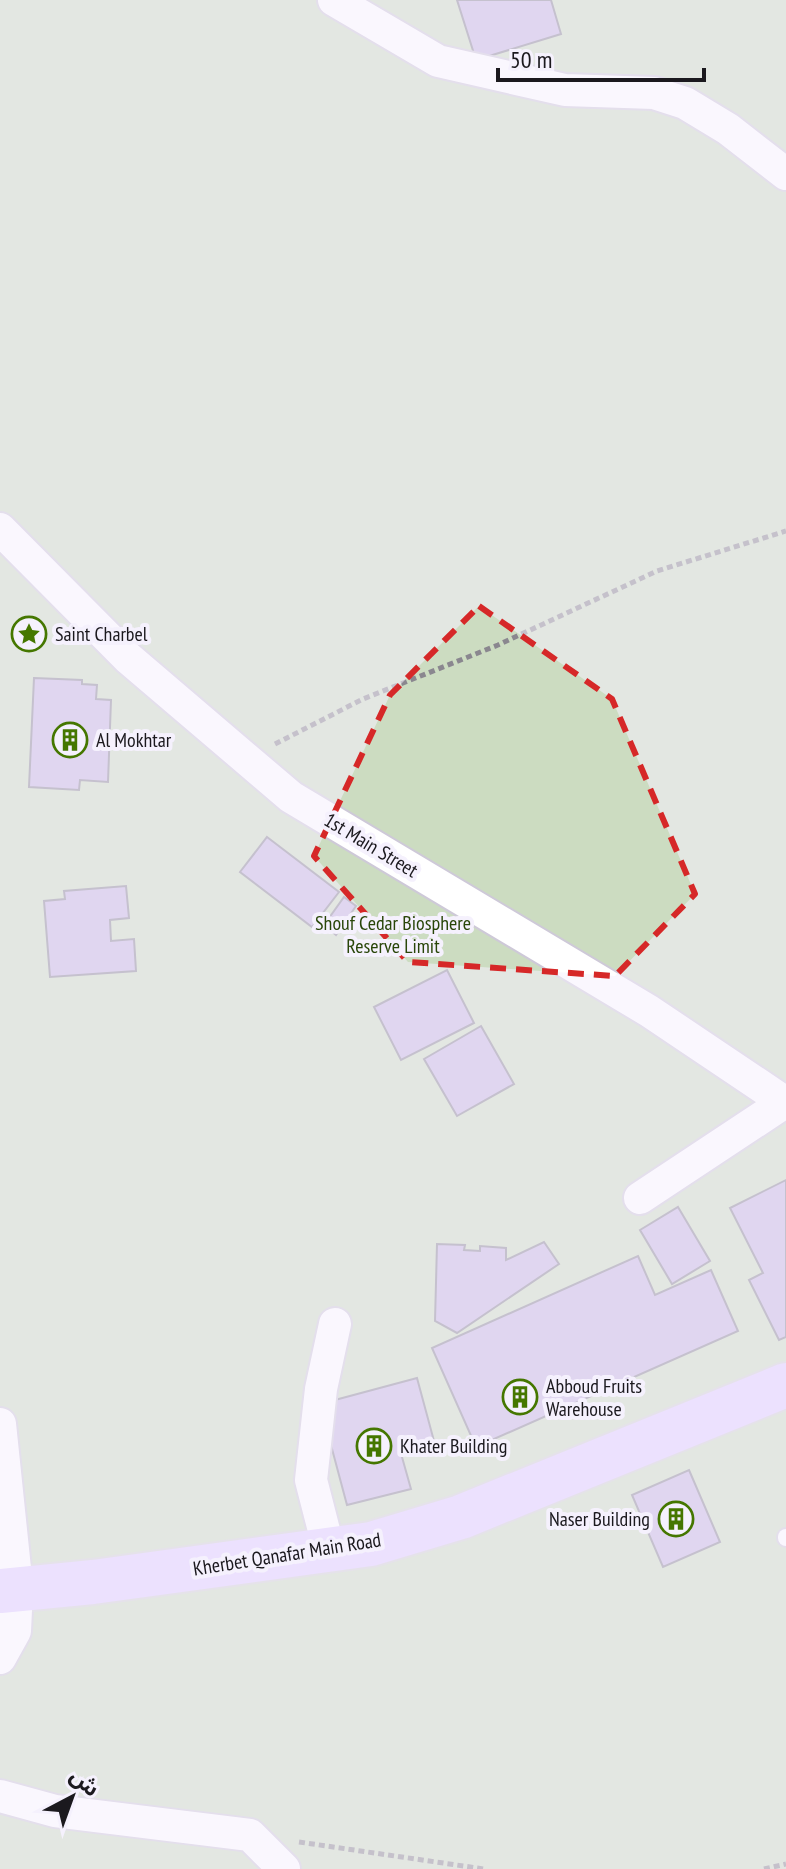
<svg xmlns="http://www.w3.org/2000/svg" width="786" height="1869" font-family="'PT Sans Narrow','Noto Sans Arabic',sans-serif">
<style>
.green{fill:#ccdcc1}
.building{fill:#c5b6e1;stroke:#8b8795;stroke-width:2}
.lines{fill:none;stroke-linecap:round;stroke-linejoin:round}
.service-casing{stroke:#cec9d8;stroke-width:20}
.minor-casing{stroke:#cec9d8;stroke-width:36}
.primary-casing{stroke:#d1d1d2;stroke-width:48}
.path{stroke:#8a878f;stroke-width:5;stroke-dasharray:6 4;stroke-linecap:butt}
.service{stroke:#fff;stroke-width:16}
.minor{stroke:#fff;stroke-width:32}
.primary{stroke:#dfcefe;stroke-width:44}
.marked{fill:none;stroke:#d62828;stroke-width:6;stroke-dasharray:16 10;stroke-linejoin:round}
.labels{text-anchor:middle;stroke-width:8;stroke-linejoin:round;paint-order:stroke}
.poi-label{font-size:20px;fill:#1b191e;stroke:#f5f1fd;text-anchor:start}
.street-label{font-size:20px;fill:#1b191e;stroke:#f5f1fd}
.park-label{font-size:20px;fill:#294609;stroke:#f5f1fd}
</style>
<rect width="100%" height="100%" fill="#f5f1fd"/>
<path class="green" d="M0 0H786V1869H0Z"/>
<path class="building" d="M457 0H551L561 34 476 60Z
M34 678 82 680V684L97 685 96 699 111 700 108 782 80 780 79 790 29 787Z
M267 837 339 892 312 927 240 872Z
M126 886 129 918 110 920 111 941 134 939 136 971 50 977 44 901 65 899 64 891Z
M344 897 356 906 336 935 324 925Z
M447 970 474 1023 401 1060 374 1007Z
M481 1026 514 1084 457 1116 424 1059Z
M786 1180V1337L779 1340 749 1280 763 1273 730 1208Z
M678 1207 710 1261 672 1284 640 1230Z
M544 1242 559 1264 457 1333 435 1321 437 1244 465 1245 464 1250 480 1251V1246L506 1248V1260Z
M638 1256 655 1295 711 1270 738 1331 476 1447 432 1348Z
M417 1378 434 1441 400 1450 411 1489 347 1505 320 1404Z
M689 1470 720 1542 663 1567 632 1495Z"/>
<g class="lines">
<g class="service-casing">
<path id="service" d="M786 1537V1538"/>
</g>
<g class="minor-casing">
<path id="minor" d="M334 0 438 61 565 90 654 93 685 103 728 129 786 174
M0 529 128 658 291 797 649 1011 786 1103
M640 1198 785 1102
M0 1424 17 1588 15 1631 0 1658
M329 1550 311 1480 321 1389 335 1324
M0 1796 55 1811 250 1835 284 1869"/>
</g>
<g class="primary-casing">
<path id="primary" d="M0 1591 93 1582 371 1544 461 1517 786 1385"/>
</g>
<path class="path" d="M275 744 363 699 498 645 657 571 786 531
M299 1842 484 1869
M764 1869 786 1864"/>
<use href="#service" class="service"/>
<use href="#minor" class="minor"/>
<use href="#primary" class="primary"/>
</g>
<path d="M0 0H786V1869H0ZM479 606 612 699 695 894 615 976 408 962 314 856 390 695Z" fill="#f5f1fd" fill-opacity=".55" fill-rule="evenodd"/>
<path class="marked" d="M479 606 612 699 695 894 615 976 408 962 314 856 390 695Z"/>
<defs>
<g id="sight-ring" transform="scale(1.8)"><circle r="9.5" fill="#f5f1fd" stroke="#457700" stroke-width="1.5"/><path d="M0-6L1.8-2.2L6-1.7L2.9 1.2L3.7 5.4L0 3.3L-3.7 5.4L-2.9 1.2L-6-1.7L-1.8-2.2Z" fill="#457700"/></g>
<g id="building-ring" transform="scale(1.8)"><circle r="9.5" fill="#f5f1fd" stroke="#457700" stroke-width="1.5"/><path d="M-4-6H4V6H1V3H-1V6H-4ZM-2.5-4.3h1.7v1.8h-1.7ZM.8-4.3h1.7v1.8H.8ZM-2.5-1h1.7V.8h-1.7ZM.8-1h1.7V.8H.8Z" fill="#457700"/></g>
</defs>
<g fill-rule="evenodd">
<use href="#sight-ring" x="29" y="634"/>
<use href="#building-ring" x="70" y="740"/>
<use href="#building-ring" x="520" y="1397"/>
<use href="#building-ring" x="374" y="1446"/>
<use href="#building-ring" x="676" y="1519"/>
</g>
<g class="labels">
<g class="poi-label">
<text x="55" y="641">Saint Charbel</text>
<text x="96" y="747">Al Mokhtar</text>
<text x="546" y="1393">Abboud Fruits<tspan x="546" dy="23">Warehouse</tspan></text>
<text x="400" y="1453">Khater Building</text>
<text x="650" y="1526" text-anchor="end">Naser Building</text>
</g>
<g class="street-label">
<text transform="translate(371 845) rotate(31)" y="7">1st Main Street</text>
<text transform="translate(287 1554) rotate(-9)" y="7">Kherbet Qanafar Main Road</text>
</g>
<g class="park-label">
<text x="393" y="930">Shouf Cedar Biosphere<tspan x="393" dy="23">Reserve Limit</tspan></text>
</g>
</g>
<g transform="translate(72 1797) rotate(41)" stroke="#f5f1fd" stroke-width="6" paint-order="stroke">
<path d="M0-6L14 30L0 20L-14 30Z" fill="#1b191e"/>
<text y="-12" font-size="22" font-weight="bold" text-anchor="middle" fill="#1b191e">ش</text>
</g>
<path d="M498 68v12h206v-12" fill="none" stroke="#1b191e" stroke-width="4"/>
<text x="510" y="68" font-size="24" fill="#1b191e" stroke="#f5f1fd" stroke-width="6" paint-order="stroke">50 m</text>
</svg>
